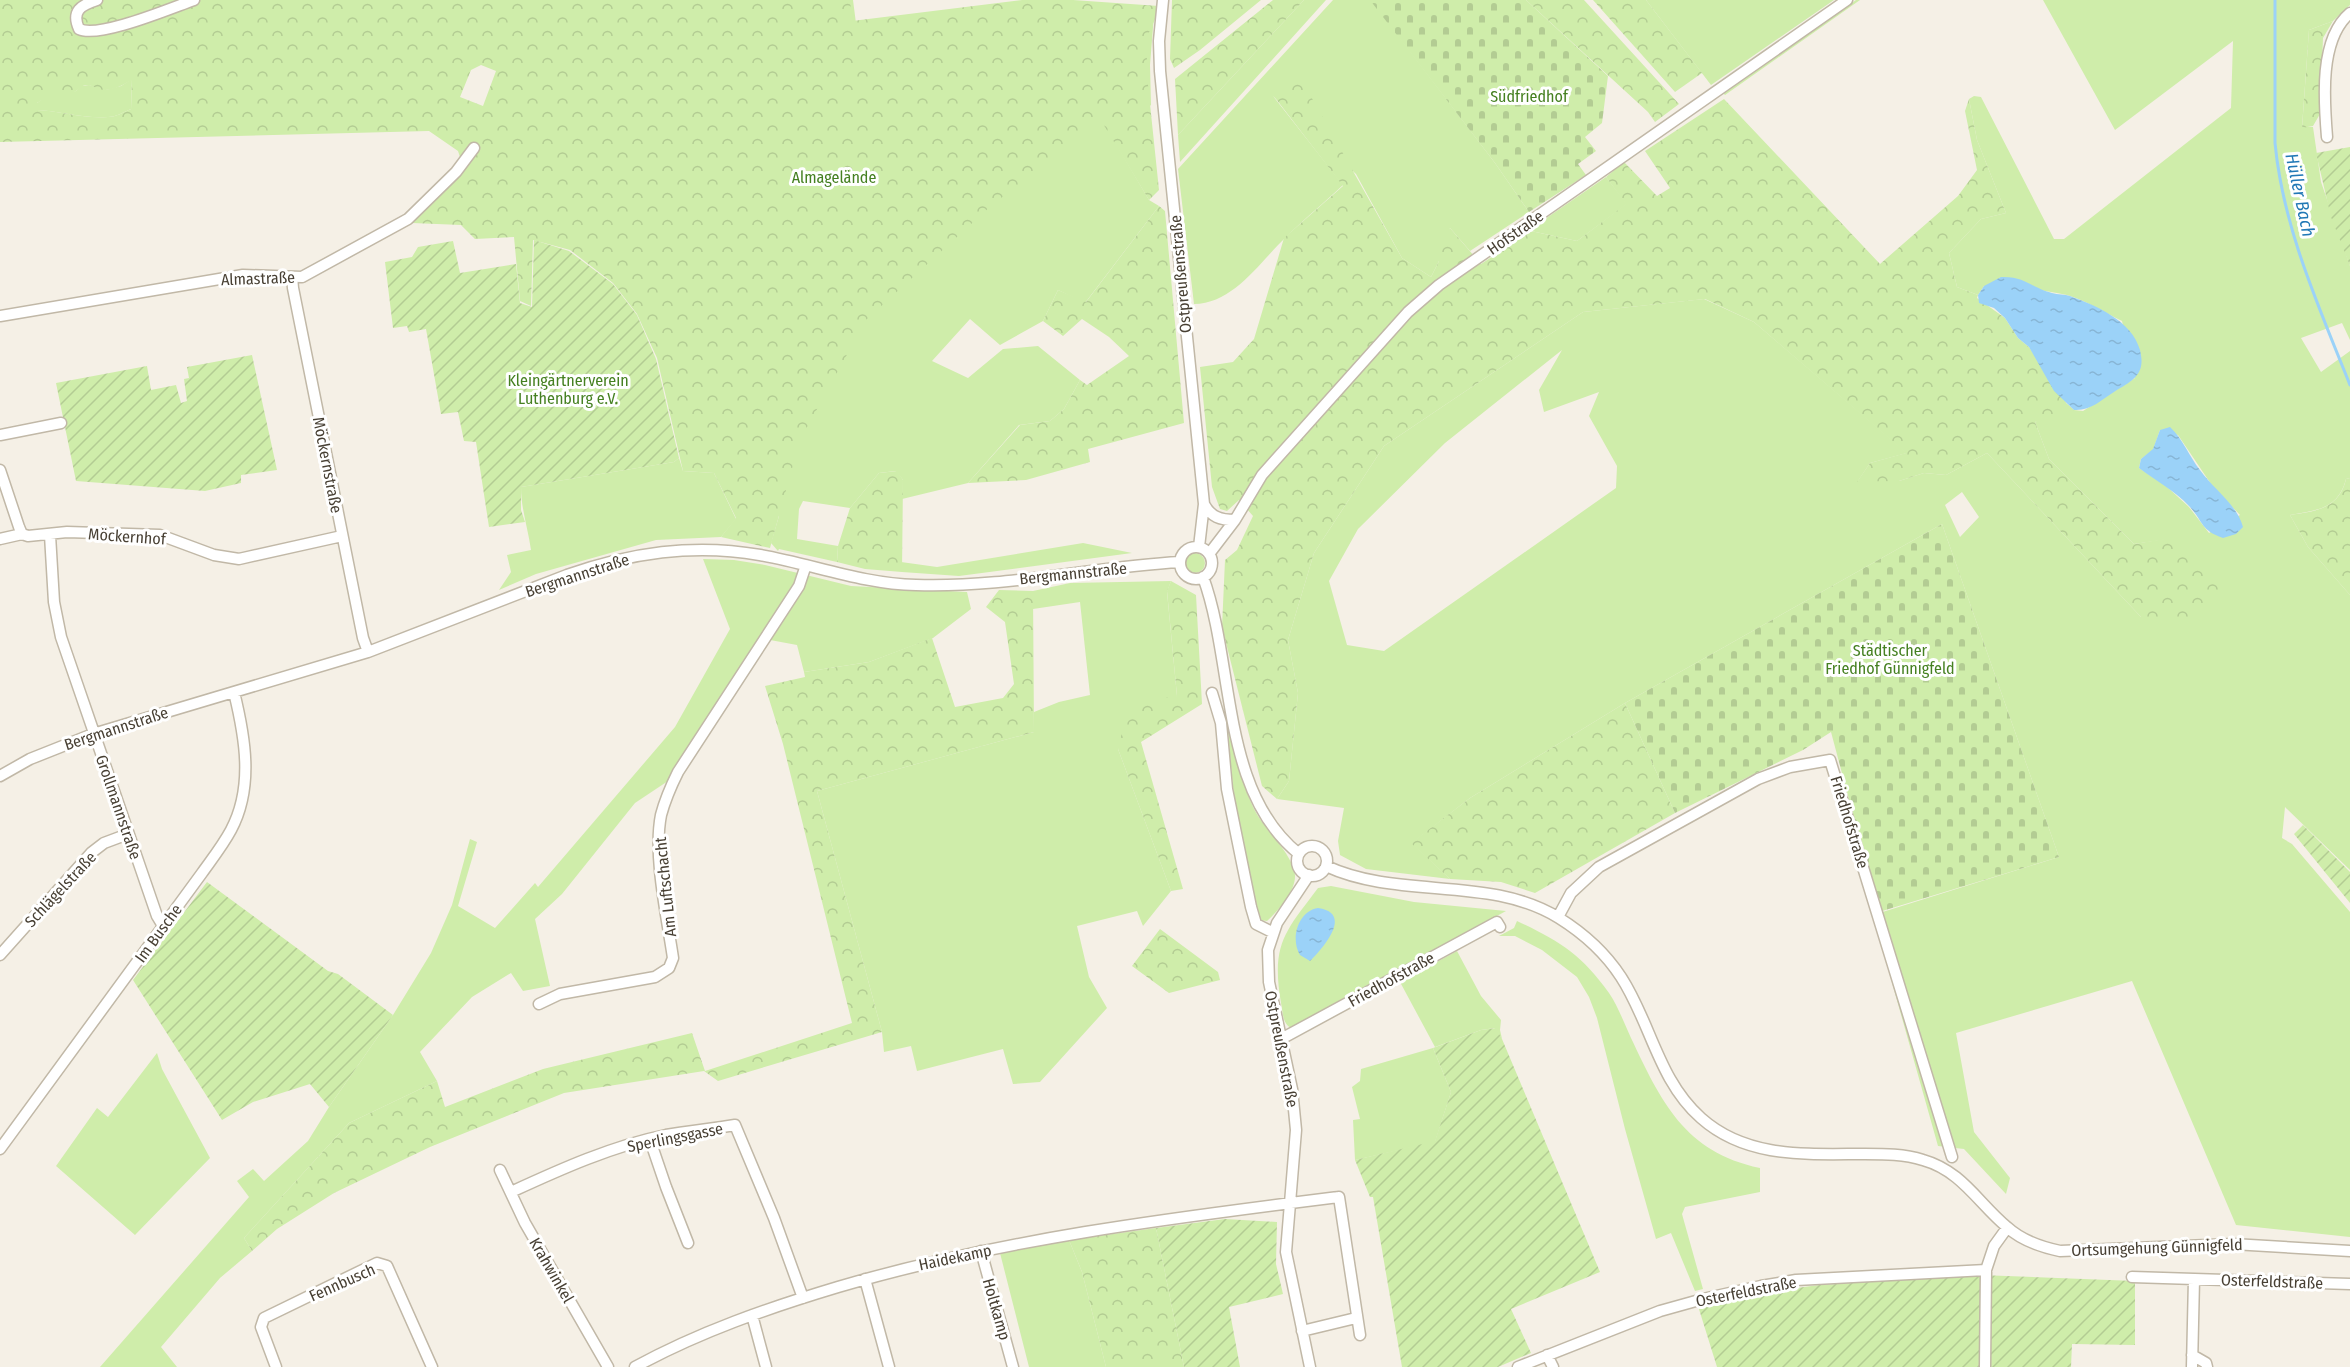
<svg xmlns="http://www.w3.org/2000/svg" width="2350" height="1367" font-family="'Fira Sans Condensed',sans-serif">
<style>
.green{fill:#cfedaa;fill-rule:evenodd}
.forest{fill:url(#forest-crowns);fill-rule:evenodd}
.cemetery{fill:url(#cemetery-stones)}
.garden{fill:url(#garden-furrows)}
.water{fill:url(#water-ripples)}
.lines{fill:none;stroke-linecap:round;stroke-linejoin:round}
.stream{stroke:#9bd2f8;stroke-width:3}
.minor-casing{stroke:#c1b8a7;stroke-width:13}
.minor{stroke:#fff;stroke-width:10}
.labels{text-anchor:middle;stroke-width:6;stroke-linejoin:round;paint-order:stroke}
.park-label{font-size:16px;fill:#458021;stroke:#fff}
.street-label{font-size:16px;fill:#484034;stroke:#fff}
.water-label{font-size:18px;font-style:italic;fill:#2178b6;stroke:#fff}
</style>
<defs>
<pattern id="forest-crowns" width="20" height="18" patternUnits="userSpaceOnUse" patternTransform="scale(1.5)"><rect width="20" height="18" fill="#cfedaa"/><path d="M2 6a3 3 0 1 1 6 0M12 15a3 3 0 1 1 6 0" fill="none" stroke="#b3cc93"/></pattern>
<pattern id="cemetery-stones" width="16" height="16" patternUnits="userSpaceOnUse" patternTransform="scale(1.5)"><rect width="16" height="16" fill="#cfedaa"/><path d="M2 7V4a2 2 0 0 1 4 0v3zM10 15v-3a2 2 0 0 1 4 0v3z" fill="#b3cc93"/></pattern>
<pattern id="garden-furrows" width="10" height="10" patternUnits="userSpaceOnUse" patternTransform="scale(1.5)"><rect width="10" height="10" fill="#cfedaa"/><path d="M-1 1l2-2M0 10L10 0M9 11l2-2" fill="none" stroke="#b3cc93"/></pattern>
<pattern id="water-ripples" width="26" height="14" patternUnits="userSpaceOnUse" patternTransform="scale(1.5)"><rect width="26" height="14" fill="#9bd2f8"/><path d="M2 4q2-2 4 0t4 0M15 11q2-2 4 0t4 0" fill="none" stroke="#87b5d5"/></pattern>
</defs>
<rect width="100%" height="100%" fill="#f5f0e6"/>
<path class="green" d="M560 0H853L858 39 1154 15 1150 65 1151 105 1112 137 1149 200 1159 206 1085 303 1058 290 1043 321 1000 345 970 319 932 361 968 378 1003 349 1038 346 1080 380 1064 409 1050 421 1019 425 968 483 902 499 903 480 896 471 879 473 850 508 803 501 799 509 797 539 838 546 837 562 779 549 778 551 771 543 779 516Z
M1304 0H1326L1180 162 1178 135Z
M1333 0H1371L1495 163 1529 212 1470 251 1450 228 1439 261 1431 277 1402 258 1356 174 1273 96 1343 185C1324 203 1303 220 1285 238 1260 262 1233 304 1194 304L1178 169Z
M1646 0H1834L1711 85Z
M1856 0H1860L1725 95 1723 93Z
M2043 0H2350V5L2333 21 2309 30 2302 127H2313L2321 182 2350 266V340L2342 323 2301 338 2321 372 2350 351V478L2346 479C2338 510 2316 510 2290 515L2308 547 2350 595V870L2285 807 2282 838 2292 844 2350 912V1237L2236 1225 2132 981 1956 1033 1974 1132 2010 1178 2006 1194 1964 1149 1938 1146 1873 915 2059 857 1942 524 1625 703 1470 798 1412 843 1450 879 1366 869 1340 855 1338 841 1344 808 1277 799 1289 781 1298 693 1288 640 1314 553 1384 446 1583 312 1704 299 1754 322 1907 453 1870 463 1858 481H1899L1924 473 1946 475 1987 453 2141 617 2176 538 2134 544 2049 459 2035 422 2067 404 2074 410 2083 411 2135 378 2122 321C2105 313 2085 300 2067 295 2040 289 2013 287 1984 286L1978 295 1957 287 1949 253 1981 219 2006 213 1977 140 1969 99 1974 96 1981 97 2054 239H2064L2231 108 2233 41 2115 130ZM1562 350 1539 390 1544 412 1599 392 1589 416 1617 466 1616 488 1384 651 1347 645 1329 581 1358 529 1445 443ZM2160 430 2178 435 2213 487 2240 515 2209 533 2189 507 2165 485 2139 468 2141 459 2153 450ZM1962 492 1979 517 1960 537 1945 505Z
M132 79 131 109C124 112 116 117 108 117 84 119 61 111 36 110L37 103 44 98 76 91 81 86 89 85 106 90 121 86Z
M1606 177 1627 204 1577 241 1531 231 1545 219Z
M679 458 683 471 714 473 736 519 721 537 656 540 536 574 499 590 511 572 507 555 531 550C528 528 521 509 521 487L674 462Z
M1083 543 1132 553 959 576 902 572 901 562 937 567Z
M1185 563a10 10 0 1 1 20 0a10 10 0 1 1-20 0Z
M703 559 734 560 765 565 851 586 967 592 971 609 933 638 869 662 804 672 797 645 759 638 668 781 635 803 562 894 535 919 550 986 523 991 511 973 472 997 420 1052 437 1081 349 1123 244 1238 252 1251 220 1278 161 1347 177 1367H100L249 1197 237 1181 253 1169 264 1181 308 1141 329 1107 393 1015 431 953 452 905 470 839 477 842 458 906 495 928 535 883 538 887 675 727 730 629Z
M1171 581 1167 592 1177 696 1118 749 1171 891 1143 926 1137 911 1077 926 1089 977 1107 1008 1040 1082 1013 1084 1003 1049 917 1071 911 1046 884 1052 882 1032 817 791 1034 732V712L1059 702 1090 695 1080 602 1033 609V591L1070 583Z
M1226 712C1233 745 1240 780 1254 809 1265 831 1292 852 1295 875 1296 891 1278 911 1267 921L1260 920 1257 912 1234 797Z
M1331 886 1414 902 1506 911 1291 1028C1282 1023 1283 1012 1281 1003 1271 944 1285 932 1318 888Z
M1517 921C1559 941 1581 954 1609 993 1618 1006 1624 1023 1631 1038 1661 1101 1684 1152 1760 1168V1192L1685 1207 1682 1214 1703 1289 1695 1291 1671 1233 1656 1239 1625 1129 1597 1018 1589 997 1577 977 1542 950 1515 936H1499L1514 928Z
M1457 951 1481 996 1501 1020 1500 1030 1502 1039 1495 1028 1481 1030 1435 1047 1400 982Z
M1433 1048 1451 1092 1435 1142 1355 1160 1353 1120 1360 1119 1352 1087 1360 1081 1361 1069Z
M157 1053 162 1069 210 1158 135 1235 56 1166 97 1108 108 1117Z
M1069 1240 1082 1272 1106 1367H1029L1000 1253Z"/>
<path class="forest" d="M0 0H850L852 21 1022 0H1073L1159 6 1157 15 1146 39 1148 85 1159 190 1149 200 1102 122 993 204 866 320 800 440 770 548 721 537 736 518 714 473 683 471 657 358 637 314 613 283 570 250 533 240 531 306 520 301 514 237 475 239 461 225 412 223 464 169 458 151 429 131 0 142ZM481 65 496 71 483 106 460 97 471 70ZM132 80 131 109C124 112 116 117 108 117 84 119 61 111 37 110V103C48 95 61 98 74 92 79 90 80 86 86 85 93 85 98 90 105 90 115 90 124 84 132 80Z
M1172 0H1261L1200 50 1174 68 1170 59Z
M1273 0H1304L1178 135 1175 79Z
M1526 0H1584L1679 104 1655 122 1648 112Z
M1593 0H1646L1702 73 1675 92Z
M2333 21 2323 38 2320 114 2313 126 2302 128 2309 30Z
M1296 70 1402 258 1431 277 1439 261 1437 246 1450 228 1481 264 1531 231 1577 241 1626 204 1606 177 1624 162 1657 196 1670 188 1645 151 1724 99 1880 264 1958 196 1977 170 1965 111 1969 99 1977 140 2006 213 1981 219 1949 253 1957 287 1978 295 1977 298 2005 318 2018 338 2029 347 2067 404 2074 410 2035 422 2049 459 2134 544 2176 537 2225 593 2191 624 2141 617 1987 453 1946 475 1924 473 1899 481 1857 482 1870 463 1906 453 1754 322 1705 299 1583 312 1384 446 1314 553 1288 640 1298 693 1289 781 1277 799 1262 786 1222 627 1225 560 1237 550 1253 516 1239 500 1227 511 1220 509 1212 487 1200 367 1233 362 1254 339 1284 238 1343 186 1273 95Z
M1159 206 1165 211 1184 423 1088 449 1090 462 1026 480 968 483 1020 425 1050 421 1064 409 1080 380 1087 385 1129 356 1109 337 1082 319 1063 336 1043 321 1058 290 1086 302Z
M897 471 903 480 902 572 865 569 837 562 838 546 850 508 879 473Z
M2350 478V595L2308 547 2290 515C2316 511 2339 509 2346 479Z
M1171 581 1196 595 1202 704 1141 742 1183 889 1171 891 1118 749 1129 703 1177 696 1167 591Z
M999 590 1033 591 1034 732 817 791 882 1032 718 1081 704 1071 564 1093 430 1147 334 1193 277 1229 252 1251 244 1238 349 1123 437 1081 445 1107 543 1069 692 1033 705 1071 852 1023 783 744 765 686 805 677 804 672 869 662 932 638 955 707 1003 698 1014 684 1005 622 986 607Z
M1625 703 1675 813 1535 893 1501 882 1450 879 1411 843 1470 798Z
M1160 929 1218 972 1220 980 1169 993 1132 966Z
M1156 1228 1184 1367H1106L1082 1272 1069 1240Z"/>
<path class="cemetery" d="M1370 0H1526L1608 76 1602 123 1585 137 1596 151 1578 164 1586 175 1529 212 1495 163Z
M1942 524 2059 857 1879 912 1831 732 1803 750 1675 813 1625 703Z"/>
<path class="garden" d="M2350 147V266L2331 217 2316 153Z
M534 240 569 251 613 284 637 315 656 359 679 458 674 462 521 487V510L525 522 489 527 476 442 464 441 458 412 441 414 426 329 409 332 407 326 393 328 385 262 412 257 418 247 453 241 460 273 516 264 520 303 532 307Z
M252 355 277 470 241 475V483L205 491 76 481 56 383 147 366 151 390 176 385 181 403 187 401 184 379 189 378 187 367Z
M2303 825 2350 872V903L2294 834Z
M207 882 328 971 338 974 393 1015 329 1107 310 1084 253 1102 222 1120 133 980Z
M1496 1028 1502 1039 1600 1272 1511 1309 1531 1353 1498 1367H1402L1373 1197H1370L1355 1160 1435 1141 1451 1092 1433 1048 1481 1030Z
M1225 1219 1277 1222 1276 1264 1283 1294 1229 1307 1240 1367H1184L1156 1228Z
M1980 1275 2135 1281V1345L2072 1344 2071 1367H1717L1698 1306 1767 1292 1819 1285Z"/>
<path class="water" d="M2001 277C2026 276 2031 288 2052 293 2058 295 2065 294 2070 296 2097 306 2132 321 2140 350 2146 374 2134 380 2114 392 2101 400 2091 411 2074 410L2054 391 2029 347 2018 338 2005 318 1994 308 1979 303 1978 295 1984 286Z
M2170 427C2183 439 2189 456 2200 470 2213 489 2237 504 2243 527L2236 534 2223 538C2200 530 2204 522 2189 506 2175 491 2156 481 2139 468L2141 459 2153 449 2160 430Z
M1318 908C1354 913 1323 948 1310 961L1300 955C1290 939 1298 911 1318 908Z"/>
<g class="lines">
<path class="stream" d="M2275 0V143C2283 228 2319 307 2350 385"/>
<g class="minor-casing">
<path id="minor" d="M97 0C81 5 71 11 79 29 98 39 171 8 194 0
M1163 0 1159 41 1160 71 1204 504 1199 547
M2327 137C2324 100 2319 39 2350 13
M292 277 293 288 363 638 368 652
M0 316 243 275 302 277 408 219 456 172 474 148
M0 435 61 423
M0 470 19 527 22 534 28 536 67 532 160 535 214 555 239 559 342 536
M1204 504C1211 517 1220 520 1235 520
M50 535 54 602 61 637 157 916 163 926
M0 539 22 534
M1180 563a16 16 0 1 1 32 0a16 16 0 1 1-32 0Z
M1209 554 1235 520 1262 475 1408 312 1439 285 1847 0
M1203 577C1235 664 1220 791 1299 854
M1212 693 1221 723 1227 789 1251 907 1256 924 1272 932
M0 776 30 759 93 734 368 652 567 575C630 553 693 543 760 555 812 564 863 584 916 585 1004 588 1092 567 1180 562
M1297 861a15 15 0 1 1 30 0a15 15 0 1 1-30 0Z
M1326 866C1399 900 1490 875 1559 918 1583 933 1606 954 1621 977 1651 1023 1658 1080 1701 1118 1747 1159 1808 1154 1865 1154 1885 1154 1904 1154 1923 1160 1962 1171 1978 1203 2007 1227 2021 1240 2041 1247 2060 1251L2233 1244 2350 1251
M1309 875 1277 923 1268 950 1269 982 1292 1089 1296 1130 1286 1252 1310 1367
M1558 917 1571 893 1599 867 1758 779 1790 767 1830 760 1952 1157
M0 955 91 853 104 843 128 834
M539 1004 560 994 655 977 669 968 673 958C667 917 653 855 661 815 665 800 671 786 678 772L799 586 806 565
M1281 1039 1497 922 1500 927
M650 1140 666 1187 688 1243
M0 1149 202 873C212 859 223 845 231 830 254 787 245 737 234 692
M500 1170 525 1223 608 1367
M511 1192C561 1169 612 1146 666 1135 689 1131 712 1129 735 1125L774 1218 803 1298
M981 1251 1013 1367
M2132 1277 2350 1284
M865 1279 889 1367
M752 1315 766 1367
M1302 1331 1356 1318
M1547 1355 1553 1367
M2192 1355 2206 1363 2207 1367
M276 1367 261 1327 264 1318 377 1263 387 1266 432 1367
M635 1367C699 1332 768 1308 838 1287 1001 1239 1171 1218 1339 1197L1360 1335
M1518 1367 1660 1311 1703 1299 1761 1286 1796 1280 1986 1270
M1985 1367 1986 1270 1994 1246 2007 1228
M2192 1367 2194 1279"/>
</g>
<use href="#minor" class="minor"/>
</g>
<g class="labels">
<g class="park-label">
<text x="1529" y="102">Südfriedhof</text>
<text x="834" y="183">Almagelände</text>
<text x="568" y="386">Kleingärtnerverein<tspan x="568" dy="18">Luthenburg e.V.</tspan></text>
<text x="1890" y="656">Städtischer<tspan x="1890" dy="18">Friedhof Günnigfeld</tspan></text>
</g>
<g class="street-label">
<text transform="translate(1515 232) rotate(-35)" y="6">Hofstraße</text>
<text transform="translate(1180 274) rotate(-95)" y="6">Ostpreußenstraße</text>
<text transform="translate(258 278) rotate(-2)" y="6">Almastraße</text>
<text transform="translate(328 465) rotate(79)" y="6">Möckernstraße</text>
<text transform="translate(127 536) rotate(4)" y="6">Möckernhof</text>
<text transform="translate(1073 573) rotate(-6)" y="6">Bergmannstraße</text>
<text transform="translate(577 575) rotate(-18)" y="6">Bergmannstraße</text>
<text transform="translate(116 728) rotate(-18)" y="6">Bergmannstraße</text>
<text transform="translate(119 807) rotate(71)" y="6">Grollmannstraße</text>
<text transform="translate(1850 822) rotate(73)" y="6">Friedhofstraße</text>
<text transform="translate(665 887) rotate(-96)" y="6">Am Luftschacht</text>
<text transform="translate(60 889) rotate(-47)" y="6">Schlägelstraße</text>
<text transform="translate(158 933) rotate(-54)" y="6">Im Busche</text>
<text transform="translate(1391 979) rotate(-29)" y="6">Friedhofstraße</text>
<text transform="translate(1282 1049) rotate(79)" y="6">Ostpreußenstraße</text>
<text transform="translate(675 1137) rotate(-11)" y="6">Sperlingsgasse</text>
<text transform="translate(2157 1247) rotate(-2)" y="6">Ortsumgehung Günnigfeld</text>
<text transform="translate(955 1257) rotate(-12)" y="6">Haidekamp</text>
<text transform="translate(552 1270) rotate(60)" y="6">Krahwinkel</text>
<text transform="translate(2272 1281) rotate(2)" y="6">Osterfeldstraße</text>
<text transform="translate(342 1282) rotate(-24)" y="6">Fennbusch</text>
<text transform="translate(1746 1291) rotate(-11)" y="6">Osterfeldstraße</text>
<text transform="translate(997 1309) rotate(74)" y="6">Holtkamp</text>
</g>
<g class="water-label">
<text transform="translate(2300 195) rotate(78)" y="6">Hüller Bach</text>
</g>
</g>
</svg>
